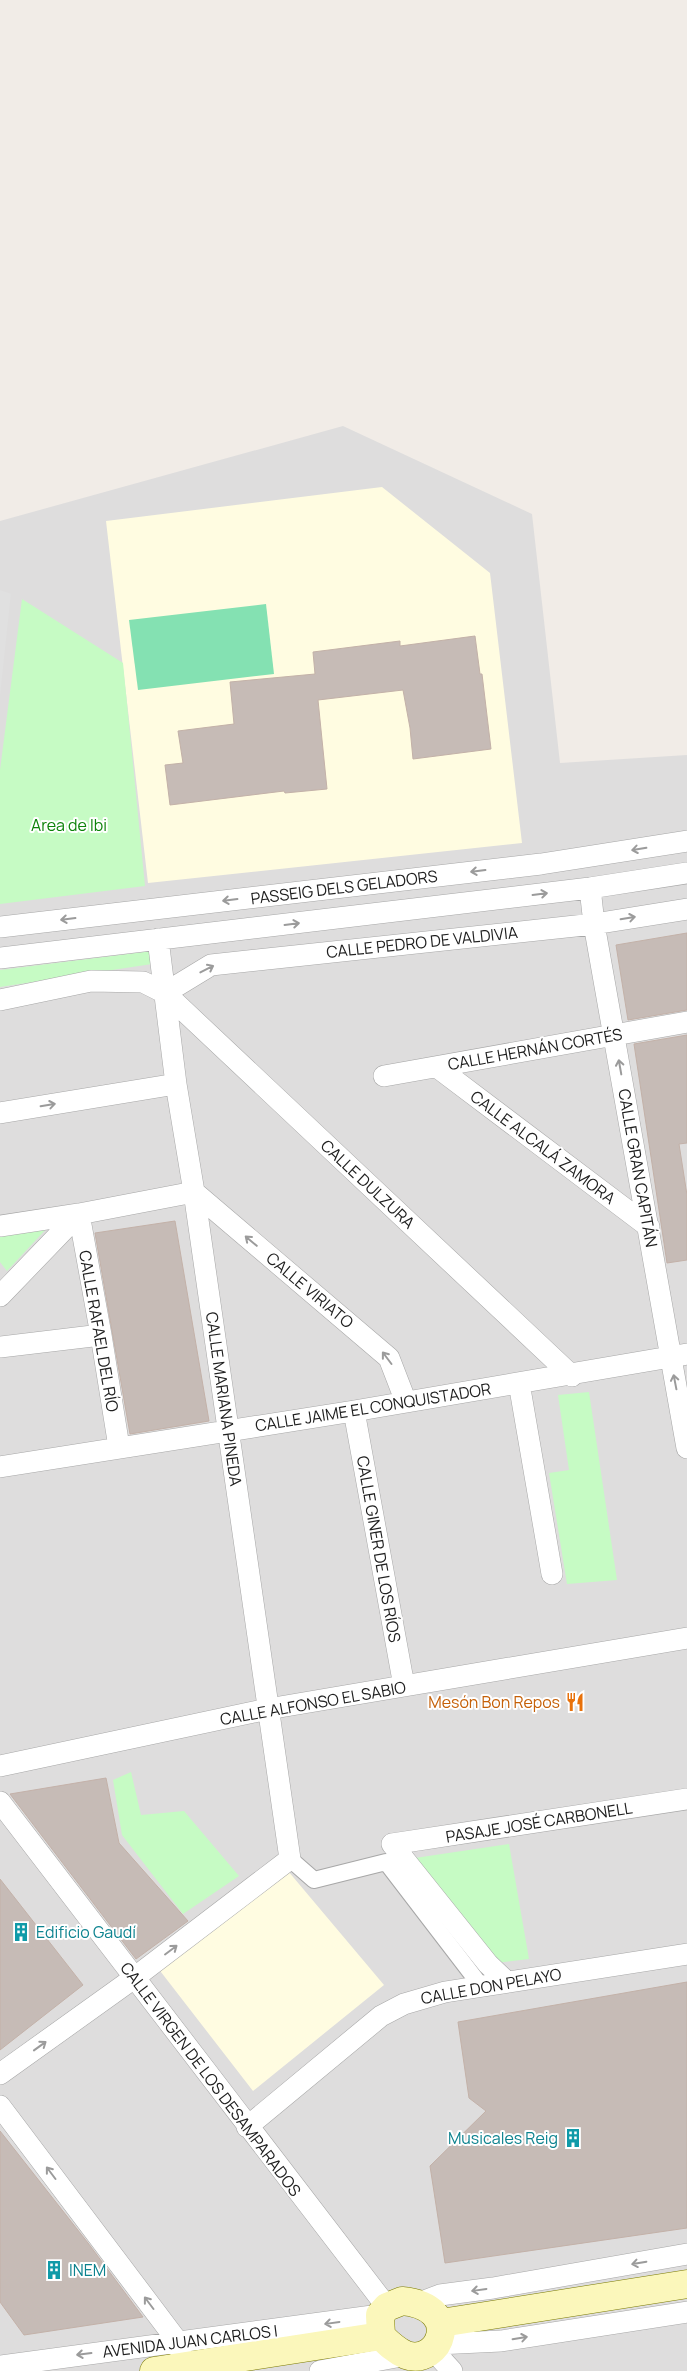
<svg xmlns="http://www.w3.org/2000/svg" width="687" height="2371" font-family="Manrope,sans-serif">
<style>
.residential{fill:#dedddd}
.education{fill:#fffce1}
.park{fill:#c6fbc4}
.pitch{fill:#84e1b2}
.parking{fill:#e0e0e0}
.building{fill:#c6bbb6;stroke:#c3b1a8}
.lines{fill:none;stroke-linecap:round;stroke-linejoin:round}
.pedestrian-casing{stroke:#a7a7a7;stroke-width:18}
.minor-casing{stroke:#a7a7a7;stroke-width:22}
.secondary-casing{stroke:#7b7b03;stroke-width:29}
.pedestrian{stroke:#fff;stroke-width:16}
.minor{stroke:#fff;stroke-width:21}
.secondary{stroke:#fbf7bb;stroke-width:28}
.oneway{stroke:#9b9b9b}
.labels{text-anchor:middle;stroke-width:4;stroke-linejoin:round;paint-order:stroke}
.park-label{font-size:16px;fill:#0d830a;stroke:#fff}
.street-label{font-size:16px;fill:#202020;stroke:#fff}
.food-label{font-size:16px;fill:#c56008;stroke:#fff;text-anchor:end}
.culture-label{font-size:16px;fill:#0d838f;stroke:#fff;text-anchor:start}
</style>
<rect width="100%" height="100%" fill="#f1ece7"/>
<path class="residential" d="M343 426 532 514 560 763 687 755V2371H0V521Z"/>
<path class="education" d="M382 487 490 573 522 843 148 883 106 521Z
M283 1865 384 1985 253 2091 154 1963Z"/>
<path class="park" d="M22 599 123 663 145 886 0 904V770Z
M152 951V964L0 987V970Z
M49 1226 7 1271 0 1262V1235Z
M589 1392 617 1580 567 1584 549 1473 569 1470 558 1395Z
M131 1772 141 1815 184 1811 239 1876 183 1914 122 1835 113 1780Z
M509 1844 529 1959 488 1964 408 1859Z"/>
<path class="pitch" d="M266 604 274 674 138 690 129 620Z"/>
<path class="parking" d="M0 590 11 594 0 697Z"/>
<path class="building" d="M475 636 480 674H482L491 749 413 759 410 728 403 690 318 700 327 789 285 793 284 791 170 805 165 765 183 763 178 731 234 724 230 682 315 674 313 652 400 641V646Z
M687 933V1010L628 1020 616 945Z
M687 1035V1143L679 1144 687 1195V1260L667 1263 634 1044Z
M175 1221 209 1421 130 1434 95 1233Z
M106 1778 119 1843 188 1921 136 1959 10 1794Z
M0 1879 83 1985 0 2050Z
M687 1982V2228L445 2263 430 2166 486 2111 469 2098 458 2022Z
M0 2131 88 2243 143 2317 24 2335 0 2302Z"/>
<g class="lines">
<g class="pedestrian-casing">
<path id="pedestrian" d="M290 1859 314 1880 386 1862 481 1986"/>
</g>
<g class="minor-casing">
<path id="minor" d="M590 888 594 924 687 1448
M0 927 541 864 687 841
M0 958 590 888 687 873
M165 993 211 965 594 924 687 909
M0 1000 91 981 143 982 165 993 572 1376
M437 1067 649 1227
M384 1076 687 1022
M0 1113 176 1084
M0 1226 79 1214 101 1335 119 1447
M0 1296 79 1214 194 1192 389 1358 406 1402
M0 1347 101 1335
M519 1383 552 1574
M354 1411 404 1686
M0 1467 354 1411 687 1354
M0 1766 268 1709 687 1638
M0 1802 387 2307
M392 1844 687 1799
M392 1844 488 1964 507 1982
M0 2074 134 1978 290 1859 194 1192 176 1084 158 939
M0 2106 178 2342 181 2353
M247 2127 381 2016 404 2004 445 1992 687 1954
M419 2303 440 2295 493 2288 687 2254
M437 2344 501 2341 687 2312
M432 2349 452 2371
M0 2366 380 2315
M320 2371 407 2355"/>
</g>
<g class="secondary-casing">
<path id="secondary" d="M402 2301C465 2307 440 2367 406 2355 396 2351 389 2344 381 2336L380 2315 387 2307Z
M441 2323 687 2284
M154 2371 381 2336"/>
</g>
<use href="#pedestrian" class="pedestrian"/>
<use href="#minor" class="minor"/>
<use href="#secondary" class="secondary"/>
</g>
<defs><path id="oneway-shaft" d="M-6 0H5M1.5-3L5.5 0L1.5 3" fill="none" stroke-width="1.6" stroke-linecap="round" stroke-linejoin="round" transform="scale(1.25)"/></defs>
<g class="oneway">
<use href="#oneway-shaft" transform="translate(639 849) rotate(171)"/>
<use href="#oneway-shaft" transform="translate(478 871) rotate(173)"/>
<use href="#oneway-shaft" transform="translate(540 894) rotate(-7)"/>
<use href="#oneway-shaft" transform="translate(230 900) rotate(173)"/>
<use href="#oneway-shaft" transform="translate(628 918) rotate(-9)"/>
<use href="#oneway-shaft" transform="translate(68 919) rotate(173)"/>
<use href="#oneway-shaft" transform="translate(292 924) rotate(-7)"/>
<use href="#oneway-shaft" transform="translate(207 969) rotate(-27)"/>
<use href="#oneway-shaft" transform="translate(620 1067) rotate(-100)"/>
<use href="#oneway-shaft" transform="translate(48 1105) rotate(-9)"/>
<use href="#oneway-shaft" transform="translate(251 1241) rotate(-140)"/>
<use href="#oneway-shaft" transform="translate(387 1358) rotate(-127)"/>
<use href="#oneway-shaft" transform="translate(675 1382) rotate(-101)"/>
<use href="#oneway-shaft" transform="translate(171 1950) rotate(-37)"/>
<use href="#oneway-shaft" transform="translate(40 2046) rotate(-36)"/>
<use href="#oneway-shaft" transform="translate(51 2173) rotate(-127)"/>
<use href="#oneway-shaft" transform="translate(639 2263) rotate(170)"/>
<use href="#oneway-shaft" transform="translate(479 2290) rotate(172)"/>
<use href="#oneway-shaft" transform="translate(149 2303) rotate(-127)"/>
<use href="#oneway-shaft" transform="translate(332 2323) rotate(172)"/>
<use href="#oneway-shaft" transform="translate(520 2338) rotate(-9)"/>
<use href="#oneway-shaft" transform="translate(84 2354) rotate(173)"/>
</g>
<defs>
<g id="restaurant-bare" transform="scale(1.5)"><path d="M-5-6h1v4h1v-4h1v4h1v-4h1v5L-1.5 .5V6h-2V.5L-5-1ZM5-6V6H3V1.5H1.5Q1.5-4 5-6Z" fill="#e8710a" stroke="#fff" stroke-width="2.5" paint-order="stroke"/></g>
<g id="building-bare" transform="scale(1.5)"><path d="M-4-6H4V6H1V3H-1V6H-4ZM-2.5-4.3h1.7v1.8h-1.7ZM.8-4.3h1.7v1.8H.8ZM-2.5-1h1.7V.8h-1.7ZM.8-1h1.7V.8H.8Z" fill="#0f9aa8" stroke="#fff" stroke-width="2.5" paint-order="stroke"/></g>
</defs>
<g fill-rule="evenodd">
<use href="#restaurant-bare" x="575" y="1702"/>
<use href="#building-bare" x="21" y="1932"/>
<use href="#building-bare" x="573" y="2138"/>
<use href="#building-bare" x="54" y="2270"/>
</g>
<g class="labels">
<g class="park-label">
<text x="69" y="831">Area de Ibi</text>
</g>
<g class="street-label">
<text transform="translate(344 887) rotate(-7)" y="6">PASSEIG DELS GELADORS</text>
<text transform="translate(422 942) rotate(-6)" y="6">CALLE PEDRO DE VALDIVIA</text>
<text transform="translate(535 1049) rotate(-10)" y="6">CALLE HERNÁN CORTÉS</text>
<text transform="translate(543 1147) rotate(37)" y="6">CALLE ALCALÁ ZAMORA</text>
<text transform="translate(638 1168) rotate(80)" y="6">CALLE GRAN CAPITÁN</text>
<text transform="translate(368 1184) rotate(43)" y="6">CALLE DULZURA</text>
<text transform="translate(310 1290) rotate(40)" y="6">CALLE VIRIATO</text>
<text transform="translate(99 1331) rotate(80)" y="6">CALLE RAFAEL DEL RÍO</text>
<text transform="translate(224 1399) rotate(82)" y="6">CALLE MARIANA PINEDA</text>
<text transform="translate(373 1407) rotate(-9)" y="6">CALLE JAIME EL CONQUISTADOR</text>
<text transform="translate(379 1549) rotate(80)" y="6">CALLE GINER DE LOS RÍOS</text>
<text transform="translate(313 1703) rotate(-10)" y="6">CALLE ALFONSO EL SABIO</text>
<text transform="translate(539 1822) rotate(-9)" y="6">PASAJE JOSÉ CARBONELL</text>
<text transform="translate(491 1986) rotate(-10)" y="6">CALLE DON PELAYO</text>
<text transform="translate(211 2079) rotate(53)" y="6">CALLE VIRGEN DE LOS DESAMPARADOS</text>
<text transform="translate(190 2341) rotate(-7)" y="6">AVENIDA JUAN CARLOS I</text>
</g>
<g class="food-label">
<text x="560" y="1708">Mesón Bon Repos</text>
</g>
<g class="culture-label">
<text x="36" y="1938">Edificio Gaudí</text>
<text x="558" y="2144" text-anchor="end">Musicales Reig</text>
<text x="69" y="2276">INEM</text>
</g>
</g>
</svg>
